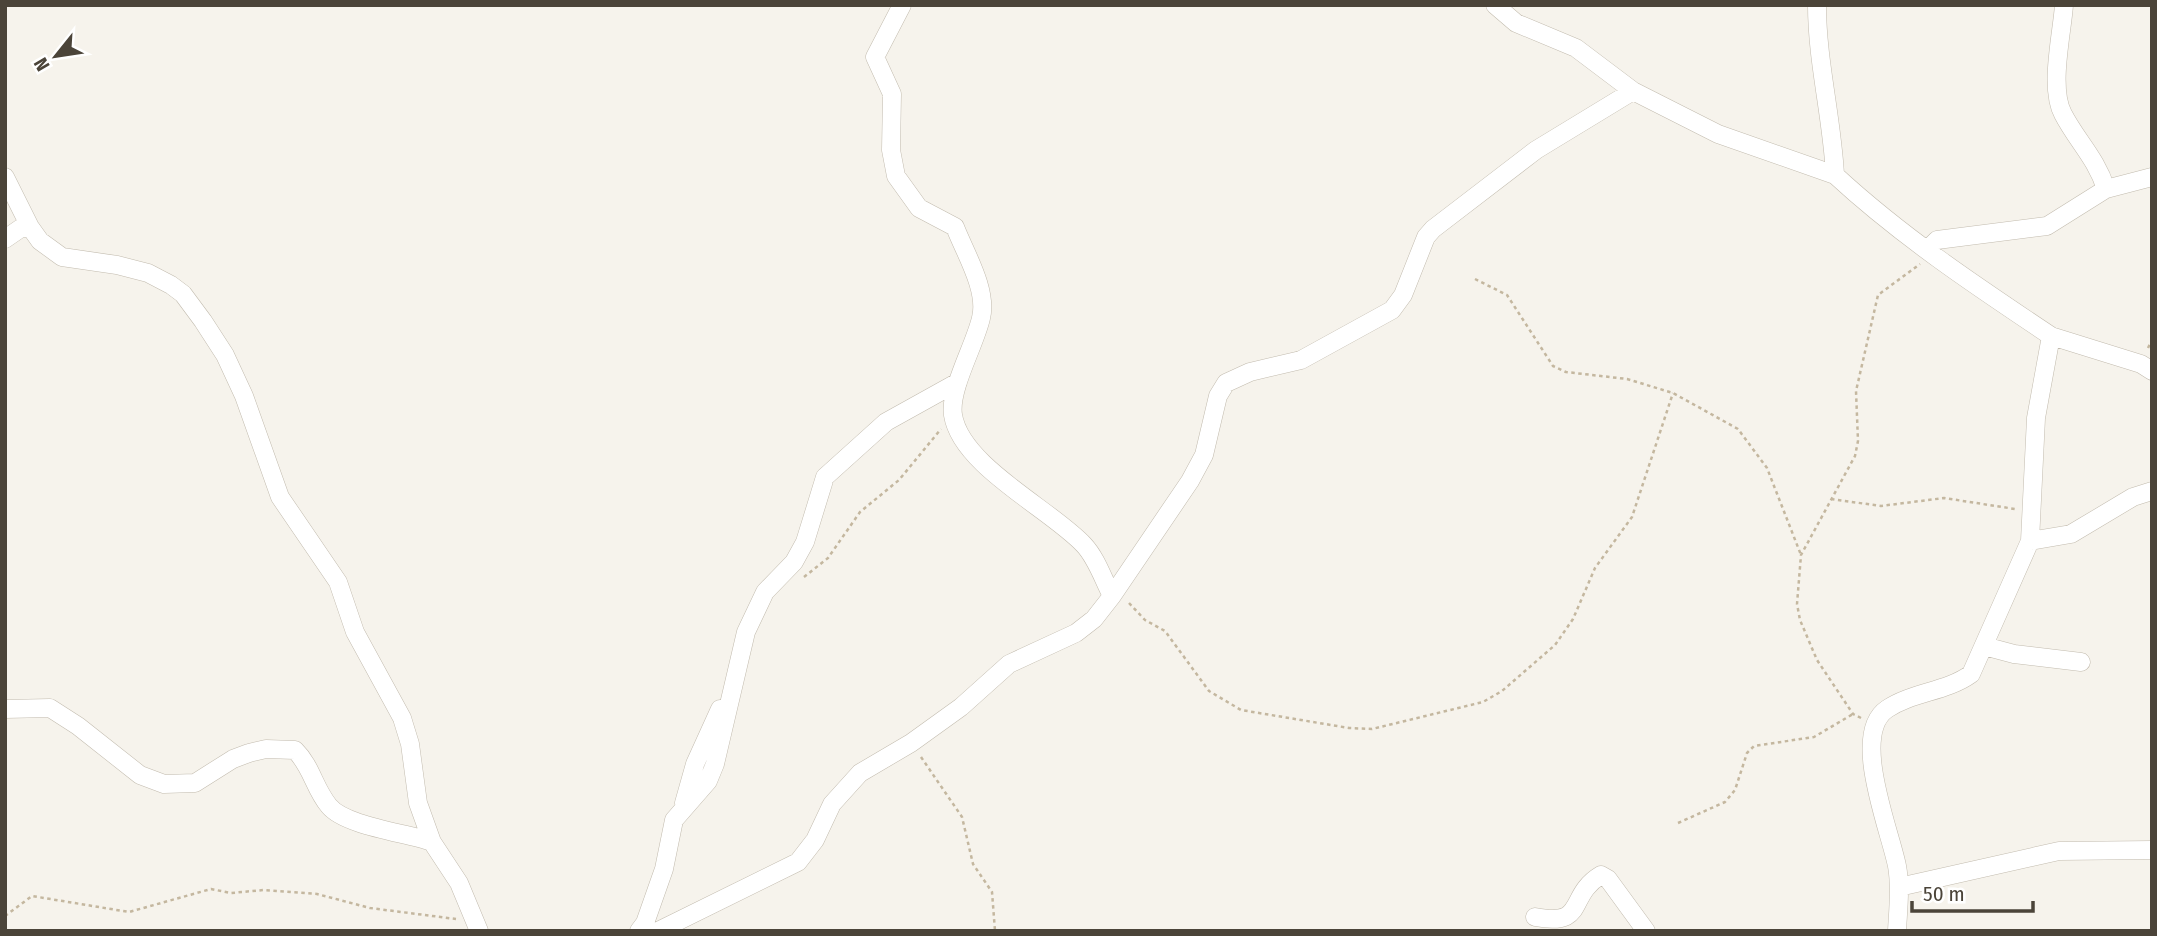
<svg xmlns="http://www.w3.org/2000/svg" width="2157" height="936" font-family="'Fira Sans Condensed',sans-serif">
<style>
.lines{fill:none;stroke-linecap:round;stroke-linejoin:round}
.street-casing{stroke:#c2bbae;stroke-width:19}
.path{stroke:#c4b79f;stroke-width:2.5;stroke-dasharray:3.5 3.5;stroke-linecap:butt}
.street{stroke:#fff;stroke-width:18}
</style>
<rect width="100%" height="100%" fill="#f6f3ec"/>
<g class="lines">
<g class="street-casing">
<path id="street" d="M1495 5 1516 23 1576 48 1633 91 1718 134 1835 175
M1817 5C1817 62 1832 117 1835 175 1901 236 1976 286 2051 336L2036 418 2030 541 1971 674C1946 692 1912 692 1887 709 1850 734 1890 830 1897 866 1901 887 1898 910 1897 931
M2064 5C2062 34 2049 88 2063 114 2077 141 2096 158 2106 189
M5 177 30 227 40 241 62 257 117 265 148 273 171 285 183 294 203 321 225 355 244 396 280 497 338 582 355 632 402 718 410 744 418 803 432 842 459 883 479 931
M5 239 21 228 30 227
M1927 250 1937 240 2047 226 2106 189 2152 177
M2051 336 2141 364 2152 371
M2030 541 2071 534 2133 497 2152 491
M1112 596 1190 481 1204 455 1218 396 1226 383 1250 372 1301 360 1392 310 1403 295 1426 237 1433 229 1536 150 1633 91
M1984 646 2014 654 2081 662
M5 709 50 708 78 726 140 775 164 784 195 783 233 759 249 753 266 749 295 750C312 767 314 788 329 806 345 826 407 833 432 842
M684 803 695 764 720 709
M1899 887 2059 851 2152 850
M1535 917C1588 927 1566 896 1601 875L1608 879 1646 931
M639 931 645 923 664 869 674 820 708 781 715 764 746 632 765 592 794 562 805 542 825 477 886 422 958 382
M658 931 798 862 815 840 832 804 860 773 911 743 961 707 1009 664 1076 633 1094 619 1112 596C1103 579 1097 559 1084 545 1052 510 961 466 953 415 949 389 975 345 981 318 988 290 965 253 955 227L919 208 896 176 891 150 892 94 875 57 902 5"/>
</g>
<path class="path" d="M1475 279 1507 295 1553 366 1566 372 1627 379 1673 393 1738 429 1767 468 1801 555
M2148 348 2152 340
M1831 499 1881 506 1944 498 2015 509
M804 577 828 558 860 512 899 480 941 429
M1129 603 1145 620 1165 631 1209 691 1241 710 1349 728 1372 729 1483 702 1502 691 1555 645 1573 619 1595 568 1632 517 1673 393
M1861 718 1853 714 1817 660 1800 620 1797 604 1801 555 1855 456 1858 441 1856 391 1878 295 1920 264
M921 757 962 817 973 864 992 892 995 931
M1678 823 1725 802 1735 790 1747 753 1754 746 1814 737 1853 714
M5 916 32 896 129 912 211 889 231 893 264 890 317 894 370 908 456 919"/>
<use href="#street" class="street"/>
</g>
<rect width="2157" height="936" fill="none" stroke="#4b4439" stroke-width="14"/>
<g transform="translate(56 56) rotate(240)" stroke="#ffffff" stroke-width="5" paint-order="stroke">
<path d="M0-5L12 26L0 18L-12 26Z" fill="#4b4439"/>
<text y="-10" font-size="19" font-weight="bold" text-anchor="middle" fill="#4b4439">N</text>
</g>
<path d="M1912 901v10h121v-10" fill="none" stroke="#4b4439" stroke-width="3.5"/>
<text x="1923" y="901" font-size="21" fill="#4b4439" stroke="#ffffff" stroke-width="5" paint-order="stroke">50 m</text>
</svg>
